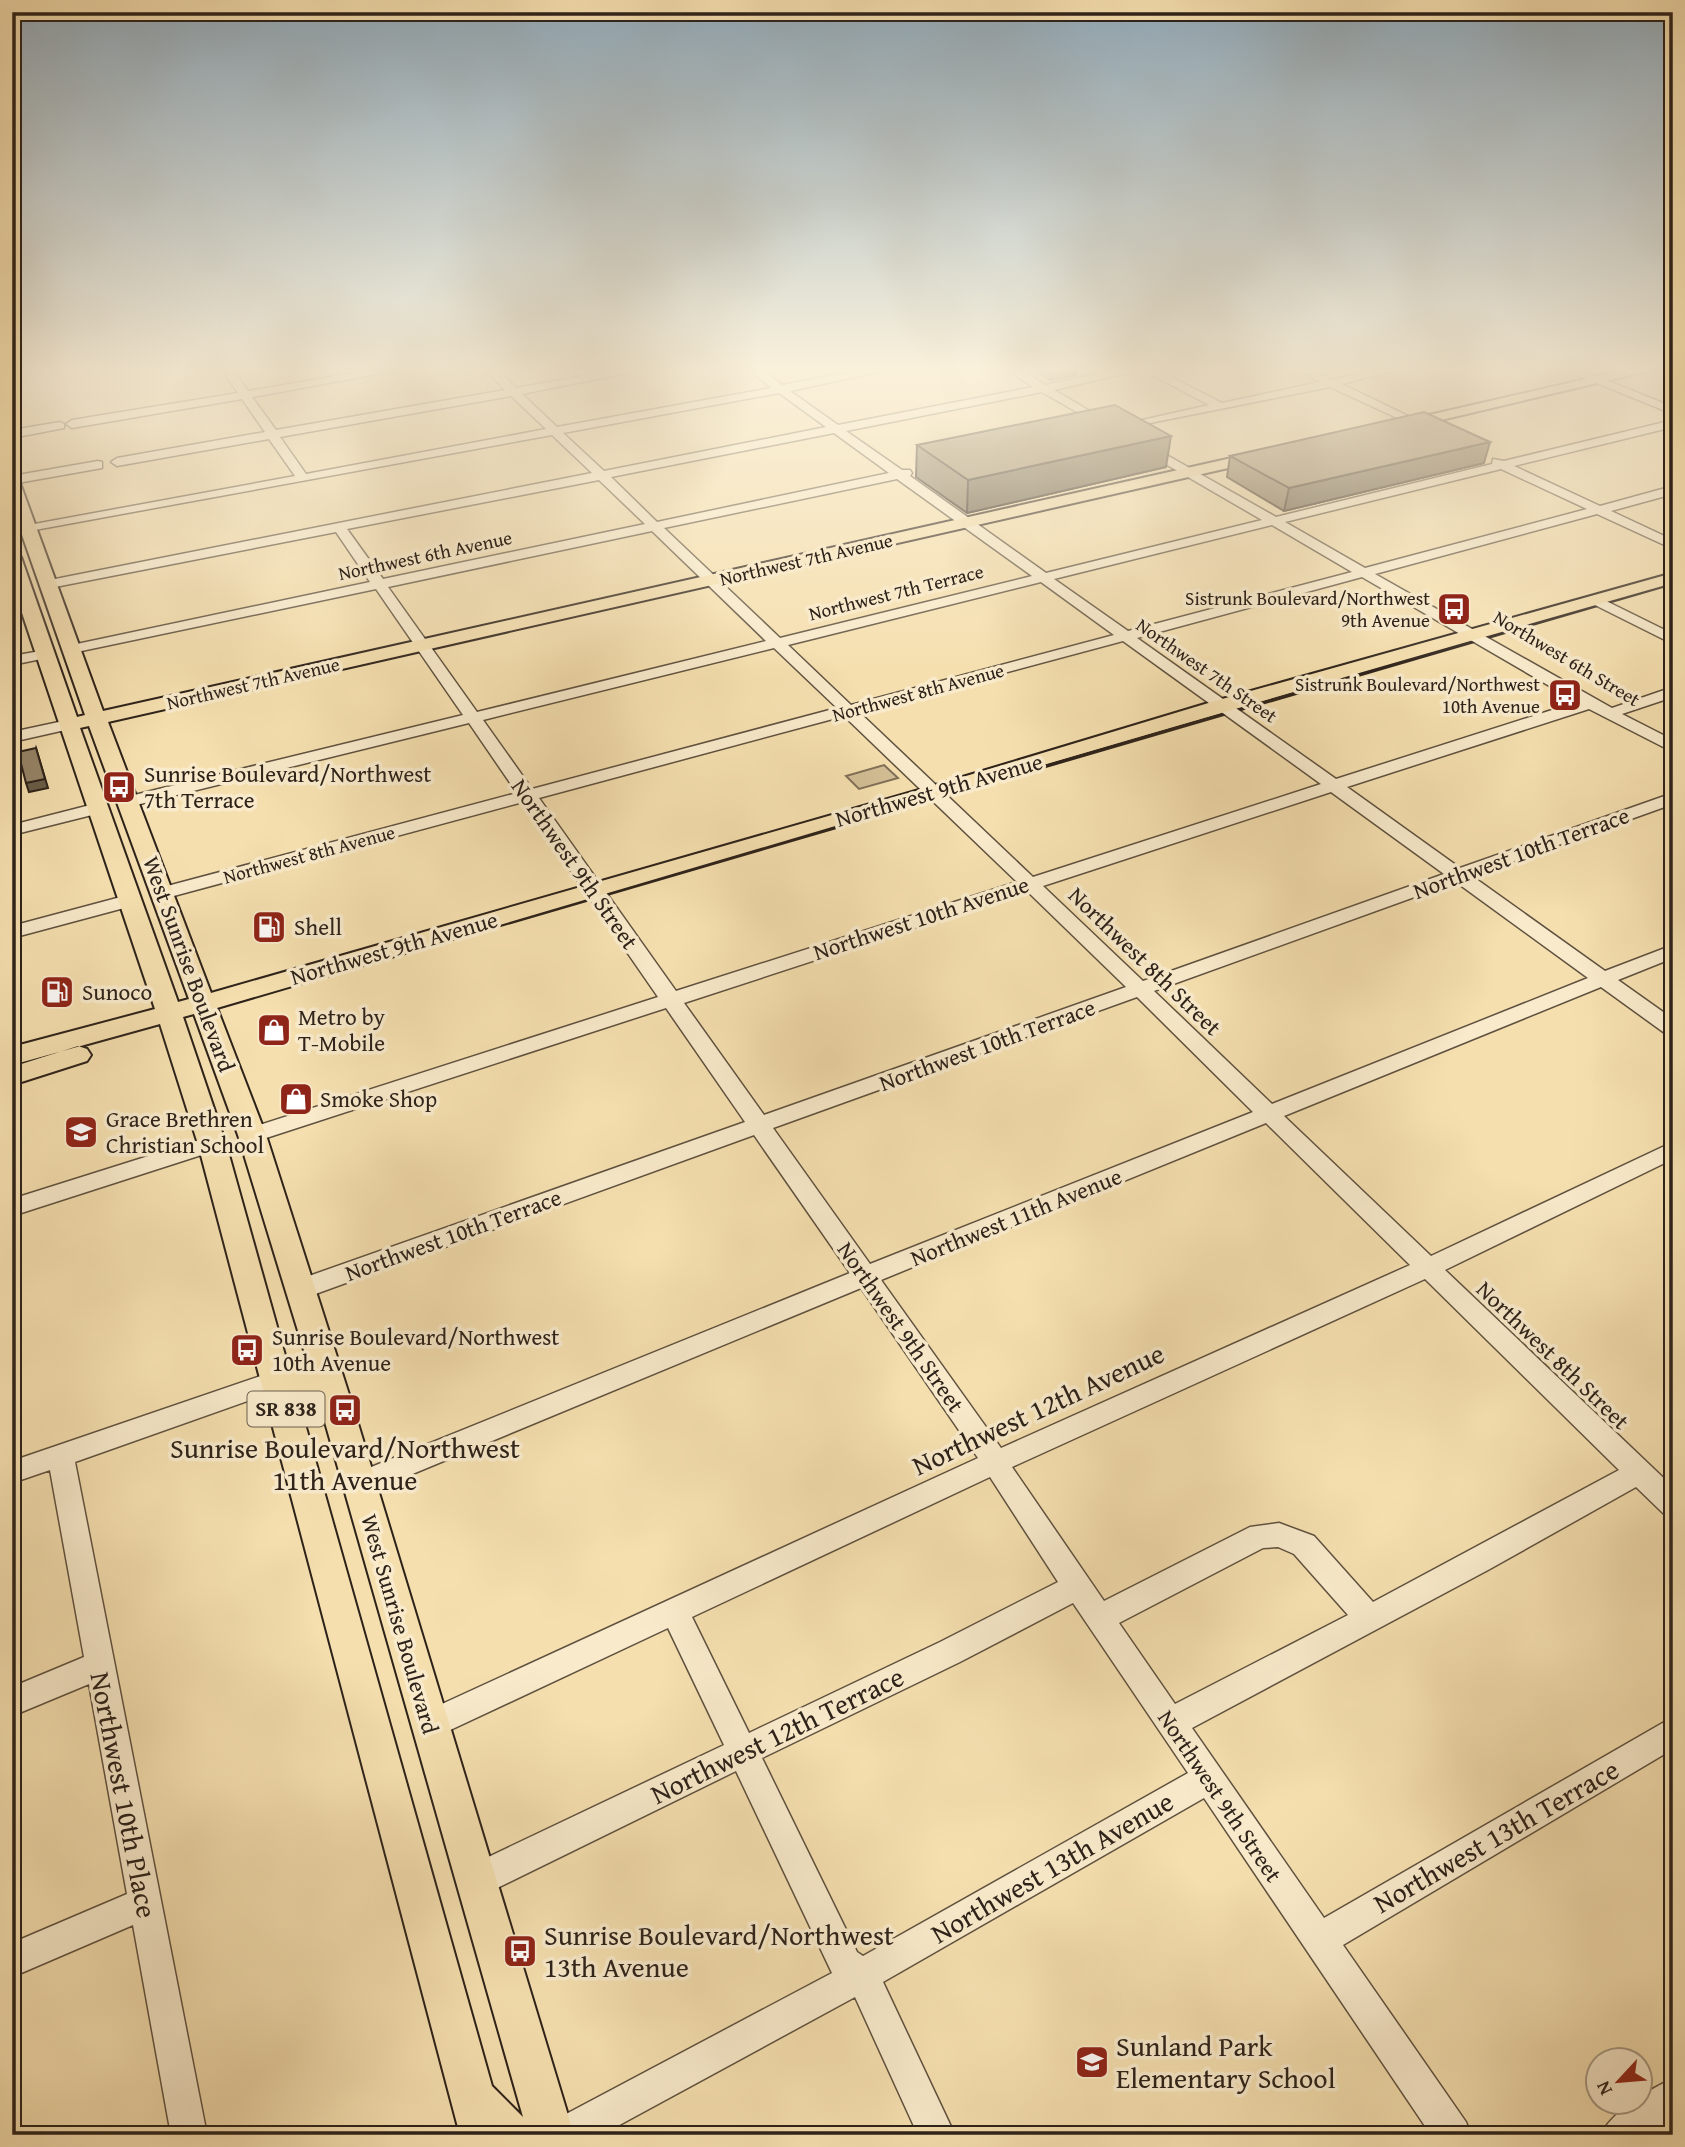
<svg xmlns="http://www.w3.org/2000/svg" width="1685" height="2147" font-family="'Gentium Book Plus',serif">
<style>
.green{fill:#d3bf96;stroke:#807058;stroke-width:2}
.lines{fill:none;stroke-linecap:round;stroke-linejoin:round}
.minor-casing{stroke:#5f513f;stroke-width:3}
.major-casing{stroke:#2d221a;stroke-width:4}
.minor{fill:#f8eacb;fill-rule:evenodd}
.major{fill:#f5dfaf;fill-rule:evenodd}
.wall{fill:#807259;stroke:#2d221a;stroke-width:2}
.shaded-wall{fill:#685c48;stroke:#2d221a;stroke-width:2}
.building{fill:#958467;stroke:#2d221a;stroke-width:2}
.labels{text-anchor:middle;stroke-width:7;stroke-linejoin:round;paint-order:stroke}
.far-street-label{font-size:19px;fill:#2d221a;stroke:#f8eacb}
.far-poi-label{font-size:19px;fill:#2d221a;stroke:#f8eacb;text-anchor:end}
.shield{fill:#f8eacb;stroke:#6a5e4f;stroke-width:2}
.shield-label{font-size:21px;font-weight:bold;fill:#2d221a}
.poi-label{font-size:23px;fill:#2d221a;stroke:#f8eacb;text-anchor:start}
.street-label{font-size:23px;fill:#2d221a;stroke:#f8eacb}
.near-street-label{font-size:28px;fill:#2d221a;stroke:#f8eacb}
.near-poi-label{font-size:28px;fill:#2d221a;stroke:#f8eacb;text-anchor:start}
</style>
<rect width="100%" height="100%" fill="#f5dfaf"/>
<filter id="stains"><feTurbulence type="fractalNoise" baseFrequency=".00286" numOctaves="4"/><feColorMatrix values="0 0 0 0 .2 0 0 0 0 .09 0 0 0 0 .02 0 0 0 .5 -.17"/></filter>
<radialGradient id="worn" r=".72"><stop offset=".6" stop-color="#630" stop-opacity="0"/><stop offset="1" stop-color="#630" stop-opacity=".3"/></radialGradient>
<path class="green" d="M884 765 898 778 859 789 846 776Z"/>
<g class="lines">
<g class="minor-casing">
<path id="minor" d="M223 371H234L248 391 367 371H394L252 397 276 430 505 390 487 371H499L516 388 612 371H638L522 394 557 427 771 388 751 371H764L782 385 858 371H883L790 391 838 425 1033 387 1009 371H1023L1045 385 1112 371H1136L1054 390 1112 424 1114 426 1108 430 1042 392 846 431 902 470H910L912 473 910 476 1046 573 1262 520 1138 448V442L1142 441 1276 517 1492 464 1493 459 1504 461 1673 420V427L1514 466 1600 506 1673 486V494L1611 511 1673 540V549L1597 514 1375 574 1612 708 1673 687V697L1622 714 1673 740V752L1589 709 1347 787 1460 868 1673 793V804L1472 876 1605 971 1673 945V958L1618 980 1673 1019V1036L1666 1034 1601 987 1284 1116 1431 1256 1673 1142V1159L1445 1270 1673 1487V1517L1663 1513 1636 1487 1488 1570 1192 1728 1324 1918 1673 1717V1749L1343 1945 1466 2122 1471 2135H1431L1204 1798 883 1982 955 2135H918L855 1997 601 2135H546L551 2122 832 1973 736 1771 487 1893 475 1897 463 1893 459 1881 463 1869 724 1745 668 1628 429 1740 418 1735 414 1725 418 1715 978 1458 861 1288 369 1492 359 1496 349 1492 346 1484 349 1476 850 1273 754 1135 310 1296 301 1298 292 1296 289 1289 292 1282 745 1122 666 1008 260 1140 252 1143 244 1140 241 1135 244 1130 658 997 523 802 170 897H156L154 893 156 889 517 793 469 723 128 807 122 806 119 802 122 798 463 715 376 589 72 653 65 649 72 645 370 582 336 532 50 588 43 584 45 581 592 473 552 435 24 532 22 529 29 525 295 476 269 439 117 466 111 462 117 458 265 432 242 399 72 428 66 424 72 420 238 393ZM779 393 826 427 604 471 563 433ZM511 396 546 429 306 474 280 437ZM834 433 889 473 657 522 611 477ZM1501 469 1587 509 1365 568 1285 522ZM897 479 1032 576 780 638 664 528ZM599 480 645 524 383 579 347 529ZM1272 525 1352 572 1128 631 1054 579ZM652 531 766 641 477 712 388 587ZM1362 577 1577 702 1336 779 1137 638ZM1041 582 1114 635 851 705 788 645ZM1123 641 1321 784 1033 877 859 712ZM774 648 837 708 532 789 483 720ZM844 716 1017 882 676 991 539 798ZM1331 792 1444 874 1143 981 1043 886ZM1456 882 1588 978 1272 1104 1154 991ZM1027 891 1126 987 764 1115 684 1003ZM1137 997 1253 1112 870 1264 773 1128ZM1266 1123 1410 1265 1001 1448 881 1280ZM1425 1279 1619 1470 1373 1602 1314 1536 1279 1523 1250 1527 1104 1601 1012 1467ZM990 1477 1058 1582 940 1642 749 1733 692 1617ZM1278 1547 1294 1554 1348 1615 1175 1704 1119 1623 1263 1548ZM1073 1603 1188 1773 863 1956 857 1952 762 1758 960 1662Z
M1145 371H1159L1222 403 1320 382 1300 371H1315L1332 380 1370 371H1393L1342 384 1433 428 1423 430 1330 387 1120 429V425L1209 405Z
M1567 371H1583L1673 407V414Z
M60 422 64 424V428L12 438V430Z
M98 461 102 462V468L12 484V476Z
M1596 596 1673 634V644L1591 603V597Z
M46 650 53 654 51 657 12 665V656Z
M68 720 76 725 74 728 12 742V732Z
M98 803 107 808 104 812 12 835V825Z
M132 894 139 896 141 900 139 904 12 938V926Z
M212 1136 220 1139 223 1144 220 1149 12 1216V1199Z
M278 1370 287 1373 291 1380 287 1387 75 1462 207 2135H171L133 1925 12 1977V1943L127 1894 89 1684 12 1716V1687L84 1657 50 1470 12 1483V1461Z
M1673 2079V2119L1650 2135H1601C1610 2113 1651 2088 1673 2079Z"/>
</g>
<g class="major-casing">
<path id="major" d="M1621 371H1648L1403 429 1396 425 1403 421Z
M1263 451 1271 456 1268 459 108 722 211 993 926 788 1215 701 1673 573V583C1186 721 702 866 217 1008L266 1135 353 1407 574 2135H460L198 1144 160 1024 12 1065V1047L155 1009 12 583V552L21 557 77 717 85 715 12 506V478L20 483 103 711ZM89 726 189 999 178 1002 80 728ZM194 1014 238 1135 310 1370 288 1366 226 1144 183 1017ZM296 1392 323 1415 523 2117 492 2086Z
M78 1046 87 1049 91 1055 87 1061 12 1085V1067Z"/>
</g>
<use href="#minor" class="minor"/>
<use href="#major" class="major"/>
</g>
<path class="wall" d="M1036 371H1076V375L1050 380Z
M917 445 1166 467 967 513 916 477Z
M1230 456 1484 463 1284 511 1227 477Z"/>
<path class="shaded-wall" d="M1051 371H1076V375L1050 380Z
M1171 436 1166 467 967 513 968 480Z
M1490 442 1484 463 1284 511 1289 488Z
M36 748 48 788 29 792 26 783Z"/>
<path class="building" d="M1115 405 1171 436 968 480 917 445Z
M1424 412 1490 442 1289 488 1230 456Z
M36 748 45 779 26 783 18 752Z"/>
<linearGradient id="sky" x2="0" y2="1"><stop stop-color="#92acbd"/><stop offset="0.55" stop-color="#faf1db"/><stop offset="1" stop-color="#faf1db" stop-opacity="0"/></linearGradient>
<rect width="1685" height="672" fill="url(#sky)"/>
<defs>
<g id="bus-square" transform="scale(1.75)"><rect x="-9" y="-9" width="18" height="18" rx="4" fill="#8f2418" stroke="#f8eacb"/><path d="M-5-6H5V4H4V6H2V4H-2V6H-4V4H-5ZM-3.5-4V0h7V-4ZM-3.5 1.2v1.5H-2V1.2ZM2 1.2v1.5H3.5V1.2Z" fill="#fff"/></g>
<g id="fuel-square" transform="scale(1.75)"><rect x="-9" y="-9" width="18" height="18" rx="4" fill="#8f2418" stroke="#f8eacb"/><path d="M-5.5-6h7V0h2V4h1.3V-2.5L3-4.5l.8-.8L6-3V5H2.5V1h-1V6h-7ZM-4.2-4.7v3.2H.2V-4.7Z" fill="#fff"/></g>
<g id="shop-square" transform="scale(1.75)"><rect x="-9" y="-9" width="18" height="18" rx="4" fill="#8f2418" stroke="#f8eacb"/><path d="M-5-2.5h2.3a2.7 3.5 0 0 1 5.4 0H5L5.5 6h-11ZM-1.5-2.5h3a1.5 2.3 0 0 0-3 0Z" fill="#fff"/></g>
<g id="school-square" transform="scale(1.75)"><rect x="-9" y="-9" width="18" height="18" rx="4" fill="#8f2418" stroke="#f8eacb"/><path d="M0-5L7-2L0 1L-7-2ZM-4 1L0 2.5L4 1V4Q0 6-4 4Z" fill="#fff"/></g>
</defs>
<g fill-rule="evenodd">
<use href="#bus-square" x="1454" y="609"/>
<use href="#bus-square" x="1565" y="695"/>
<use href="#bus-square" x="119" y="787"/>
<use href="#fuel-square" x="269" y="927"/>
<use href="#fuel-square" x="57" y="992"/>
<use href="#shop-square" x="274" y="1030"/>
<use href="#shop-square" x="296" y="1099"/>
<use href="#school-square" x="81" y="1132"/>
<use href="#bus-square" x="247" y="1350"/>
<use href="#bus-square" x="345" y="1410"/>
<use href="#bus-square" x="520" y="1951"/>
<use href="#school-square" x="1092" y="2062"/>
</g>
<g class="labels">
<g class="far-street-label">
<text transform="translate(425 555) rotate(-12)" y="7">Northwest 6th Avenue</text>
<text transform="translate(806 559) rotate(-13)" y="7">Northwest 7th Avenue</text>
<text transform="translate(896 592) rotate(-14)" y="7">Northwest 7th Terrace</text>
<text transform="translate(1567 658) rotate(31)" y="7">Northwest 6th Street</text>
<text transform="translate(1207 670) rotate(35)" y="7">Northwest 7th Street</text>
<text transform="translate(253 683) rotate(-13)" y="7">Northwest 7th Avenue</text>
<text transform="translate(918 692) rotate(-15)" y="7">Northwest 8th Avenue</text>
<text transform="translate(309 854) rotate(-15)" y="7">Northwest 8th Avenue</text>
</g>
<g class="far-poi-label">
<text x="1430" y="605">Sistrunk Boulevard/Northwest<tspan x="1430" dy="22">9th Avenue</tspan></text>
<text x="1540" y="691">Sistrunk Boulevard/Northwest<tspan x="1540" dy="22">10th Avenue</tspan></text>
</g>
<rect class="shield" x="247.5" y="1391.5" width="77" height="35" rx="5"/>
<g class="shield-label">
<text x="286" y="1416">SR 838</text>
</g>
<g class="poi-label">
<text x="144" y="782">Sunrise Boulevard/Northwest<tspan x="144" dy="26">7th Terrace</tspan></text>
<text x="294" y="935">Shell</text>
<text x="82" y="1000">Sunoco</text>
<text x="298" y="1025">Metro by<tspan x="298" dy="26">T-Mobile</tspan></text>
<text x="320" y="1107">Smoke Shop</text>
<text x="106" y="1127">Grace Brethren<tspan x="106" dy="26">Christian School</tspan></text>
<text x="272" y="1345">Sunrise Boulevard/Northwest<tspan x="272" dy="26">10th Avenue</tspan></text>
</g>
<g class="street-label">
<text transform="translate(939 790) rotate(-16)" y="8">Northwest 9th Avenue</text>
<text transform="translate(1521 853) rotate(-20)" y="8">Northwest 10th Terrace</text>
<text transform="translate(575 864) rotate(55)" y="8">Northwest 9th Street</text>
<text transform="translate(921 918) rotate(-18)" y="8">Northwest 10th Avenue</text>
<text transform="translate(394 948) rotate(-16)" y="8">Northwest 9th Avenue</text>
<text transform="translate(1145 961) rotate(44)" y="8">Northwest 8th Street</text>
<text transform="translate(189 964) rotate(70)" y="8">West Sunrise Boulevard</text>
<text transform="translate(987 1045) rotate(-20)" y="8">Northwest 10th Terrace</text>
<text transform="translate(1016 1217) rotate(-22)" y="8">Northwest 11th Avenue</text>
<text transform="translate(453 1235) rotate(-20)" y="8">Northwest 10th Terrace</text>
<text transform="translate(901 1327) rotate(55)" y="8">Northwest 9th Street</text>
<text transform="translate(1553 1355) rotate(44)" y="8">Northwest 8th Street</text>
<text transform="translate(400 1624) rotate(74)" y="8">West Sunrise Boulevard</text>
<text transform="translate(1220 1796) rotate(56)" y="8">Northwest 9th Street</text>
</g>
<g class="near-street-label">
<text transform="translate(1038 1409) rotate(-25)" y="10">Northwest 12th Avenue</text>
<text transform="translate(777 1735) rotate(-26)" y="10">Northwest 12th Terrace</text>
<text transform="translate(124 1795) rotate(79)" y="10">Northwest 10th Place</text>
<text transform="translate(1496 1836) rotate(-30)" y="10">Northwest 13th Terrace</text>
<text transform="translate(1052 1867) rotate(-30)" y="10">Northwest 13th Avenue</text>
</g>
<g class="near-poi-label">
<text x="345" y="1458" text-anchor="middle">Sunrise Boulevard/Northwest<tspan x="345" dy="32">11th Avenue</tspan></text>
<text x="544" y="1945">Sunrise Boulevard/Northwest<tspan x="544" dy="32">13th Avenue</tspan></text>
<text x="1116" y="2056">Sunland Park<tspan x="1116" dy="32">Elementary School</tspan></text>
</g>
</g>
<rect width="1685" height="2147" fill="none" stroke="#f5dfaf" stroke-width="42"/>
<rect x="14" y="14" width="1657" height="2119" fill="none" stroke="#2d221a" stroke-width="3.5"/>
<rect x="21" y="21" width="1643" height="2105" fill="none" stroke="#2d221a" stroke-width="2"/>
<g transform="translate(1619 2081) rotate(244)"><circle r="33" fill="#f8eacb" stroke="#a79a84" stroke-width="2"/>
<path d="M0-5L12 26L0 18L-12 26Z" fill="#8f2418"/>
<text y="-10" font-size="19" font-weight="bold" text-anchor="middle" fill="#2d221a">N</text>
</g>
<rect width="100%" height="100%" filter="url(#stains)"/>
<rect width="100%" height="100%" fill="url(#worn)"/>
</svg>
